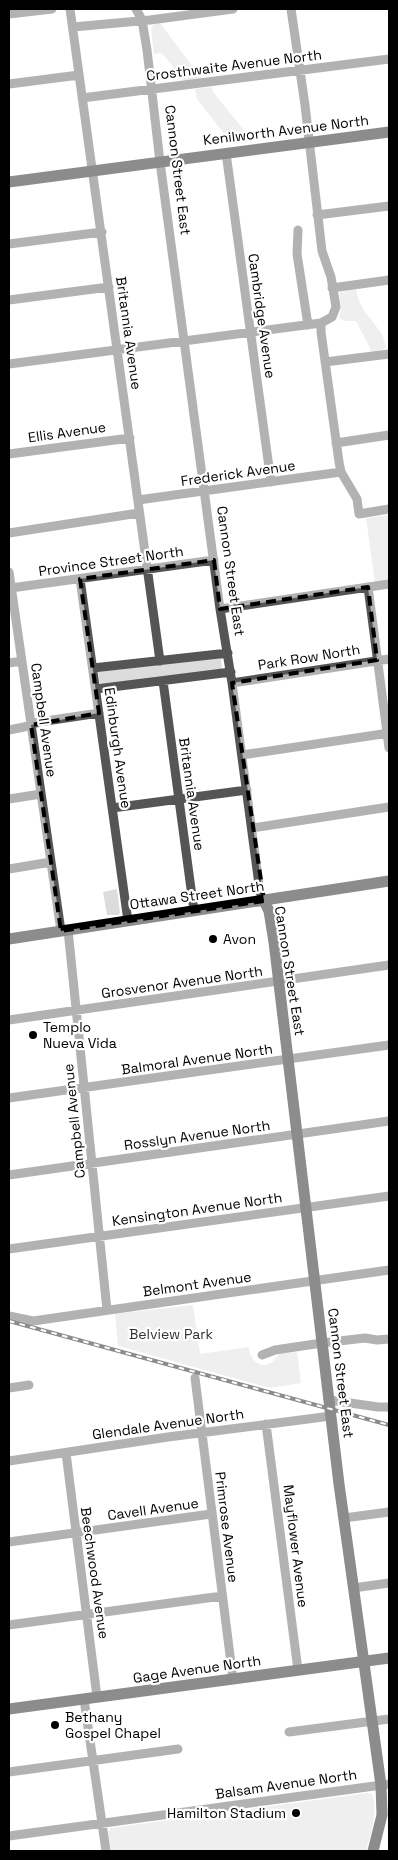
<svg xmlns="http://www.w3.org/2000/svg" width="398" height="1860" font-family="'Space Grotesk',sans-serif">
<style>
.green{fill:#dcdcdc}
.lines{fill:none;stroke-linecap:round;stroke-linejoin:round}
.minor{stroke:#555;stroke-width:9}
.major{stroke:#000;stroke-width:11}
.rail-casing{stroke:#000;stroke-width:4}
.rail{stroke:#fff;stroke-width:2;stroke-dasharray:5.5;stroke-linecap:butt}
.marked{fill:none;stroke:#000;stroke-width:4;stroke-dasharray:10 6;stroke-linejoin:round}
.poi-dot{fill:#000;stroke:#fff;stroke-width:2}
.labels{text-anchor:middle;stroke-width:4.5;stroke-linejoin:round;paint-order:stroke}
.street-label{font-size:14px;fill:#000;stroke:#fff}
.poi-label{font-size:14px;fill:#000;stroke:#fff;text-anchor:start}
.park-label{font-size:14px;fill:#333;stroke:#fff}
</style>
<rect width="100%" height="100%" fill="#fff"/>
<path class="green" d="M160 23 202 79 184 81 162 53 154 54 151 29 154 24Z
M212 87 213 92 248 135V142L232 144 197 99 195 89Z
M356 289C358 306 370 318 380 331 383 335 384 341 386 346L385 349 372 352 356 321H344L339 318 341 309 339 293Z
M389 515V580L375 582 366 518Z
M221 657 222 670 100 685 98 672Z
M117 889 120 913 118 915H107L103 892Z
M193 1305 200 1354 249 1347C249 1358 259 1370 271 1363 274 1361 276 1357 279 1354L297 1352 301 1383 270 1388 118 1346 115 1314Z
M367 1793 372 1794C379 1809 370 1836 366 1851H111L108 1831 111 1828Z"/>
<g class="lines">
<path class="minor" d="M70 9 160 661
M136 9 142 20 147 50 160 162 220 609 232 683 260 892 264 901
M291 9 305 105 322 251 331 277 336 307 332 317 321 323V332L339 462 341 472 357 499 359 514 389 509
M9 14 52 9
M73 27 150 20 233 9
M9 84 79 75
M82 98 389 59
M226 153 271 482
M317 215 389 206
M298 230 297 254 308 325
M9 244 102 232
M332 288 389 280
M9 300 109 287
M325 362 389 354
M9 364 321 323
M336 443 389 435
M9 454 130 438
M138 500 341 472
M9 533 139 513
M9 572 61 931
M80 579 128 921
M368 587 389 748
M11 588 214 560
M220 609 389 584
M9 663 22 661
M93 668 228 653
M163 681 194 911
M232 683 389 659
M96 689 231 672
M9 730 24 727 39 722 99 713
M242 755 389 733
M9 799 41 794
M112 808 247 790
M252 828 389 807
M9 869 51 862
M68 930 107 1310
M9 1020 389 965
M9 1098 389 1045
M9 1175 389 1121
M9 1249 389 1196
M9 1316 33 1321 389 1270
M262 1355 275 1350 322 1343 365 1338 377 1340 389 1339
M195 1378 233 1679
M9 1388 29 1385
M329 1400 378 1407H389
M266 1424 298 1670
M66 1453 97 1697
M9 1461 168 1437 331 1416
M344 1518 389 1512
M9 1542 211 1514
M353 1588 389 1583
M9 1625 222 1596
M84 1699 106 1851
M289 1732 389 1719
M9 1772 178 1749
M9 1836 389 1784"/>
<path class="major" d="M9 182 389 132
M264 901 269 911 274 942 339 1484 381 1785 382 1815 373 1851
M9 939 389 881
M9 1709 389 1658"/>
<g class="rail-casing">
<path id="rail" d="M9 1321 389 1425"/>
</g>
<use href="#rail" class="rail"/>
</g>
<path d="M0 0H398V1860H0ZM214 560 220 609 368 587 377 660 232 683 264 901 61 931 31 725 99 713 80 579Z" fill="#fff" fill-opacity=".55" fill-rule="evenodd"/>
<path class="marked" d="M214 560 220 609 368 587 377 660 232 683 264 901 61 931 31 725 99 713 80 579Z"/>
<g class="poi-dot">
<circle cx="213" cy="939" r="5"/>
<circle cx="33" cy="1035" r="5"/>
<circle cx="55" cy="1725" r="5"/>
<circle cx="296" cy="1813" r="5"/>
</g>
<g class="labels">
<g class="street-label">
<text transform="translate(234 65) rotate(-7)" y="5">Crosthwaite Avenue North</text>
<text transform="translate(286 130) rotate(-7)" y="5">Kenilworth Avenue North</text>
<text transform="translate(178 170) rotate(83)" y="5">Cannon Street East</text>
<text transform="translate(262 316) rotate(82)" y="5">Cambridge Avenue</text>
<text transform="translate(129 333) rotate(82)" y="5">Britannia Avenue</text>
<text transform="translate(67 432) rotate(-8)" y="5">Ellis Avenue</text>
<text transform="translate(238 473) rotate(-8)" y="5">Frederick Avenue</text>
<text transform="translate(111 561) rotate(-8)" y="5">Province Street North</text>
<text transform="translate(231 571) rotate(82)" y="5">Cannon Street East</text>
<text transform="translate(309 657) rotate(-9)" y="5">Park Row North</text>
<text transform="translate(44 720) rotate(82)" y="5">Campbell Avenue</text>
<text transform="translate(118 748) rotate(82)" y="5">Edinburgh Avenue</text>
<text transform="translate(192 794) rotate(82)" y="5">Britannia Avenue</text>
<text transform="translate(197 895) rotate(-8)" y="5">Ottawa Street North</text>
<text transform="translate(290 971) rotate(81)" y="5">Cannon Street East</text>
<text transform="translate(182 982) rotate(-8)" y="5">Grosvenor Avenue North</text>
<text transform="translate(197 1059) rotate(-8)" y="5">Balmoral Avenue North</text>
<text transform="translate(74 1121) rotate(-96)" y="5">Campbell Avenue</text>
<text transform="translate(197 1135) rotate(-8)" y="5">Rosslyn Avenue North</text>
<text transform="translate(197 1209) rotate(-8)" y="5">Kensington Avenue North</text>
<text transform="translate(197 1284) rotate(-8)" y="5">Belmont Avenue</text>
<text transform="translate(341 1373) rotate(83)" y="5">Cannon Street East</text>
<text transform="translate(168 1424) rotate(-8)" y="5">Glendale Avenue North</text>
<text transform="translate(153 1509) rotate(-8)" y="5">Cavell Avenue</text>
<text transform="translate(227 1527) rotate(83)" y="5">Primrose Avenue</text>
<text transform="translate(296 1546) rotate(83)" y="5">Mayflower Avenue</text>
<text transform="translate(95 1573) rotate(82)" y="5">Beechwood Avenue</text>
<text transform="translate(197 1669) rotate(-8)" y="5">Gage Avenue North</text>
<text transform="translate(286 1784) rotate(-8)" y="5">Balsam Avenue North</text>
</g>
<g class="poi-label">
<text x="223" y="944">Avon</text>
<text x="43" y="1032">Templo<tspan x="43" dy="16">Nueva Vida</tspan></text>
<text x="65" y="1722">Bethany<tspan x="65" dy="16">Gospel Chapel</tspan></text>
<text x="286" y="1818" text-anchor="end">Hamilton Stadium</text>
</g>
<g class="park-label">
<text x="171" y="1339">Belview Park</text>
</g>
</g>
<rect width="398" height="1860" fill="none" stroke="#000000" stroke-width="20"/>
</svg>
